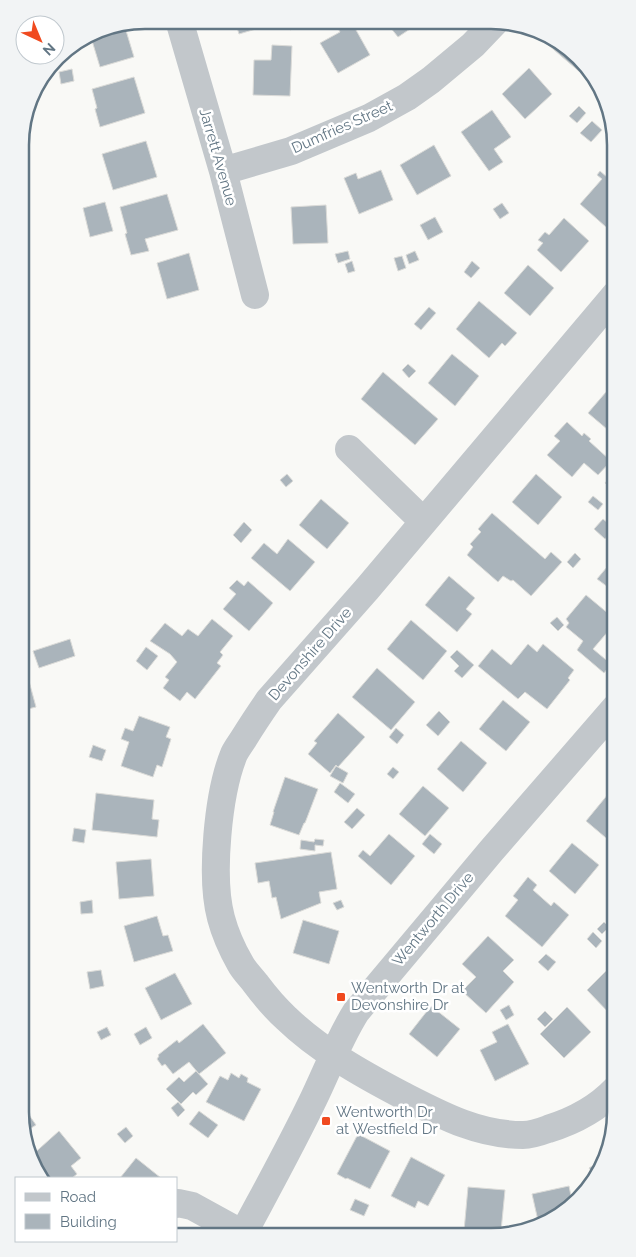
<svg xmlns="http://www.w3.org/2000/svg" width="636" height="1257" font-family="Raleway,sans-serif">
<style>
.building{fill:#aab4bb;stroke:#dbdbd8}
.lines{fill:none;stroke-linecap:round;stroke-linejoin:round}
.minor{stroke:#c2c7cb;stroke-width:28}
.poi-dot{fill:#f04a1f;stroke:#fff;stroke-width:2}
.labels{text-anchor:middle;stroke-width:5;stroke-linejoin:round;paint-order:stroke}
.street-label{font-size:15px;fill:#627684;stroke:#fff}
.poi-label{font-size:15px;fill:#627684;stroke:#fff;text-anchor:start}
.rim{fill:none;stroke:#627684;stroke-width:2.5}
</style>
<rect width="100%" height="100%" fill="#f9f9f6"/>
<path class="building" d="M235 21H272L273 24 239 34Z
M289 21H300L302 25 290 30 287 22Z
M343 21H351L370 55 338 73 320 43 340 32 336 25Z
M386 22H410L407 24 410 29 398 37Z
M124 24 134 57 100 67 90 34 97 29Z
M549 39 574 51 585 68 581 73 546 43Z
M272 45 292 46 290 96 253 95 254 60H271Z
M529 68 552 94 525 119 502 94Z
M72 69 74 81 61 84 59 72Z
M134 77 145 113 100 127 95 109 97 108 92 89Z
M579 106 586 113 577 123 569 116Z
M492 110 511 137 494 149 503 162 489 171 461 132Z
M592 121 602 130 591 142 580 133Z
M146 141 157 177 113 190 102 154Z
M434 145 451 176 417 195 400 165Z
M381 170 393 200 359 214 344 178 356 173 358 179Z
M600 171 616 185V216L606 227 580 204 602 179 597 175Z
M167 194 178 230 145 239 149 251 131 255 125 234 127 233 120 207Z
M105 202 113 231 90 237 83 208Z
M502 203 509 213 500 219 493 209Z
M326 205 328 243 293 244 291 207Z
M435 217 443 232 428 240 420 225Z
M564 218 589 241 561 272 537 250 543 243 538 240 545 232 549 235Z
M348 251 350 259 338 263 335 254Z
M415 251 419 260 409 264 406 255Z
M189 253 199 290 167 299 157 263Z
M402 256 406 268 398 271 394 258Z
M352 261 355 271 348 273 345 264Z
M472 261 480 268 471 278 464 272Z
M528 265 554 288 530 316 504 293Z
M479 301 517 333 505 346 502 343 489 358 456 329Z
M429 307 436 313 421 330 414 324Z
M452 354 479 376 455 406 428 383Z
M408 364 416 371 409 378 402 370Z
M383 372 438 419 415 445 361 399Z
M612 385 616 388V433L614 435 588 413Z
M567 422 582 436 584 433 591 439 589 441 611 461 598 475 584 463 572 477 547 455 560 441 554 436Z
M616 470V488L614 490 605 483Z
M287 474 293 481 286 487 280 480Z
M536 474 562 497 538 525 512 502Z
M593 496 603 504 598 510 588 502Z
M321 499 349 523 327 549 299 525Z
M492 513 545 559 551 552 562 562 531 596 513 580 511 581 503 576 498 582 467 555 473 547 470 544 481 532 478 529Z
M603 519 614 528 605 539 594 529Z
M244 522 252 530 241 543 233 535Z
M288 539 315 562 290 591 251 558 264 543 277 554Z
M575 553 581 559 573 568 567 562Z
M612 561 616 564V593L597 579Z
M449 576 475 598 466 609 472 614 457 632 425 605Z
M237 580 244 586 248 581 273 603 249 631 223 609 236 594 229 588Z
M586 595 616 620V622L593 649 611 664 604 673 577 650 583 641 566 627 569 623 566 619Z
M557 617 564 625 558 631 550 623Z
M212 619 233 636 220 652 223 655 217 663 221 666 195 699 187 692 180 701 163 688 169 680 165 677 177 662 170 654 150 641 165 623 182 636 188 629 198 636Z
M411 620 447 651 423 680 387 649Z
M70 639 75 656 39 668 33 651Z
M528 644 537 652 543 644 574 670 568 678 570 680 547 709 525 692 518 699 478 666 492 649 511 665Z
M146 647 158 656 147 670 136 661Z
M457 650 474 665 462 678 454 671 459 666 450 657Z
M377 668 415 702 391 730 352 697Z
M26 670 36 707 20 711V671Z
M503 700 530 722 506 751 479 729Z
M439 711 450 722 438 736 426 725Z
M338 713 365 737 338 767 336 765 330 773 308 754 317 743 314 741Z
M139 716 170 727 166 737 171 739 162 767 157 765 153 777 121 766 129 742 121 739 125 728 133 731Z
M396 728 404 735 397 744 389 737Z
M461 741 487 763 463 792 437 769Z
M93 745 106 750 102 761 89 757Z
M336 766 348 773 343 783 330 776Z
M393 767 399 772 393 779 387 774Z
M285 777 318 789 305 823H304L299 835 270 825 274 812H273Z
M340 783 355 794 348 803 334 792Z
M423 786 449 808 425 836 399 814Z
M96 793 154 800 152 819 159 820 157 837 92 830Z
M609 793 616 798V839L612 843 586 821Z
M357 808 365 815 352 829 344 822Z
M74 828 86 830 84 843 72 841Z
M389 834 415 856 391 885 358 856 363 850 370 856Z
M430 834 442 844 434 854 422 844Z
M315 839 324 840 323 846 315 845V851L300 849 301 840 314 842Z
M572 843 599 865 575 894 549 871Z
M331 852 337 889 319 892 321 903 281 919 276 897 272 898 269 881 258 883 255 863Z
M151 859 154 896 119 899 116 862Z
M528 877 537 885 533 890 551 906 554 902 569 915 542 947 505 916 518 900 513 896Z
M92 900 93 913 81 914 80 902Z
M341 900 344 907 337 910 333 903Z
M157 916 163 936 168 935 173 951 134 962 124 926Z
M303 920 339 931 329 964 293 953Z
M604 922 609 927 602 934 597 929Z
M593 932 602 941 596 948 587 939Z
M488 936 514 960 503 971 514 982 486 1013 462 991 476 977 462 964Z
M546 954 556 962 548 971 538 962Z
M613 964 616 967V1010L611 1015 587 990Z
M101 970 104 986 90 989 87 972Z
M175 973 192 1004 161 1020 145 988Z
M509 1005 514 1015 506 1020 500 1010Z
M431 1006 460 1029 437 1057 409 1034Z
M567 1007 591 1032 564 1058 540 1034Z
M545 1011 553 1019 545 1027 537 1019Z
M203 1024 226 1053 199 1074 189 1062 173 1074 165 1064 162 1066 157 1059 159 1056 158 1055 177 1040 179 1043Z
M508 1024 529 1064 495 1081 480 1050 497 1042 492 1032Z
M107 1027 111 1035 101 1040 97 1032Z
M146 1027 152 1038 140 1045 134 1034Z
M196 1071 208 1084 196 1095 193 1092 181 1104 166 1089 179 1077 184 1082Z
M231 1073 239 1078 241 1074 248 1078 247 1082 261 1089 244 1121 206 1102 220 1076 228 1080Z
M20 1083 29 1096 20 1102 36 1125 23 1133 20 1113Z
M178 1102 185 1110 178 1117 171 1108Z
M199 1111 218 1125 208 1138 189 1124Z
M126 1127 133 1136 125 1143 117 1134Z
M59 1131 81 1158 71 1166 77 1174 72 1178H44L30 1157Z
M358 1134 390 1151 370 1189 347 1178 346 1179 337 1174Z
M411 1157 445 1175 428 1206 418 1201 415 1208 391 1196Z
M136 1158 161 1178H120Z
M601 1161 595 1176 589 1168Z
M569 1186 572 1201 539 1225 532 1194Z
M468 1187 505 1190 501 1231H464Z
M355 1199 369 1205 364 1216 350 1210Z"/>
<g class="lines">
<path class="minor" d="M179 20 223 171 255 295
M223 171 291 151 369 118 407 97 431 80 473 45 495 22
M349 449 423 521
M616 1089C597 1109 574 1121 548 1129 540 1132 531 1135 523 1135 478 1135 441 1115 402 1095 362 1074 319 1050 286 1018 275 1008 265 996 256 984 251 977 244 971 240 963 232 949 225 933 221 918 210 877 218 793 234 754 237 748 241 743 244 738 252 725 260 713 269 700L367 589 616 294
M176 1204 178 1203 192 1206 243 1234
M243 1234C267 1189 292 1144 314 1098 328 1069 339 1039 356 1012L491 851 616 707"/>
</g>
<g class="poi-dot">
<rect x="336" y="992" width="10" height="10" rx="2.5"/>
<rect x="321" y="1116" width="10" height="10" rx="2.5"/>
</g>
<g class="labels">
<g class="street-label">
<text transform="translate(342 127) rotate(-24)" y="5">Dumfries Street</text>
<text transform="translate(218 157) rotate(74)" y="5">Jarrett Avenue</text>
<text transform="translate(310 654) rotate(-49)" y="5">Devonshire Drive</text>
<text transform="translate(433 919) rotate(-50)" y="5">Wentworth Drive</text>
</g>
<g class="poi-label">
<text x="351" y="993">Wentworth Dr at<tspan x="351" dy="17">Devonshire Dr</tspan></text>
<text x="336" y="1117">Wentworth Dr<tspan x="336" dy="17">at Westfield Dr</tspan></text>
</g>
</g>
<path d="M0 0H636V1257H0ZM145 29H491A116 116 0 0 1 607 145V1112A116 116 0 0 1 491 1228H145A116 116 0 0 1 29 1112V145A116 116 0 0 1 145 29Z" fill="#f2f4f5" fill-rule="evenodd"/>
<path class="rim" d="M145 29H491A116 116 0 0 1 607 145V1112A116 116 0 0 1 491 1228H145A116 116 0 0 1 29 1112V145A116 116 0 0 1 145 29Z"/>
<rect x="15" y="1177" width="162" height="65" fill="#ffffff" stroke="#c0c8ce"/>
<rect x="25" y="1193" width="25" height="8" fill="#c2c7cb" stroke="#c0c8ce"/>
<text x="60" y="1202" font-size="15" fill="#627684">Road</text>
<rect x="25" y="1214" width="25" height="15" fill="#aab4bb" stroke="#c0c8ce"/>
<text x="60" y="1227" font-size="15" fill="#627684">Building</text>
<g transform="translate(40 40) rotate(136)"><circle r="24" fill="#ffffff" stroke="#c0c8ce"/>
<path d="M0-4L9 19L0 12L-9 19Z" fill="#f04a1f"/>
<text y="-8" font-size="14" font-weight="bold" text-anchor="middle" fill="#627684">N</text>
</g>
</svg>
